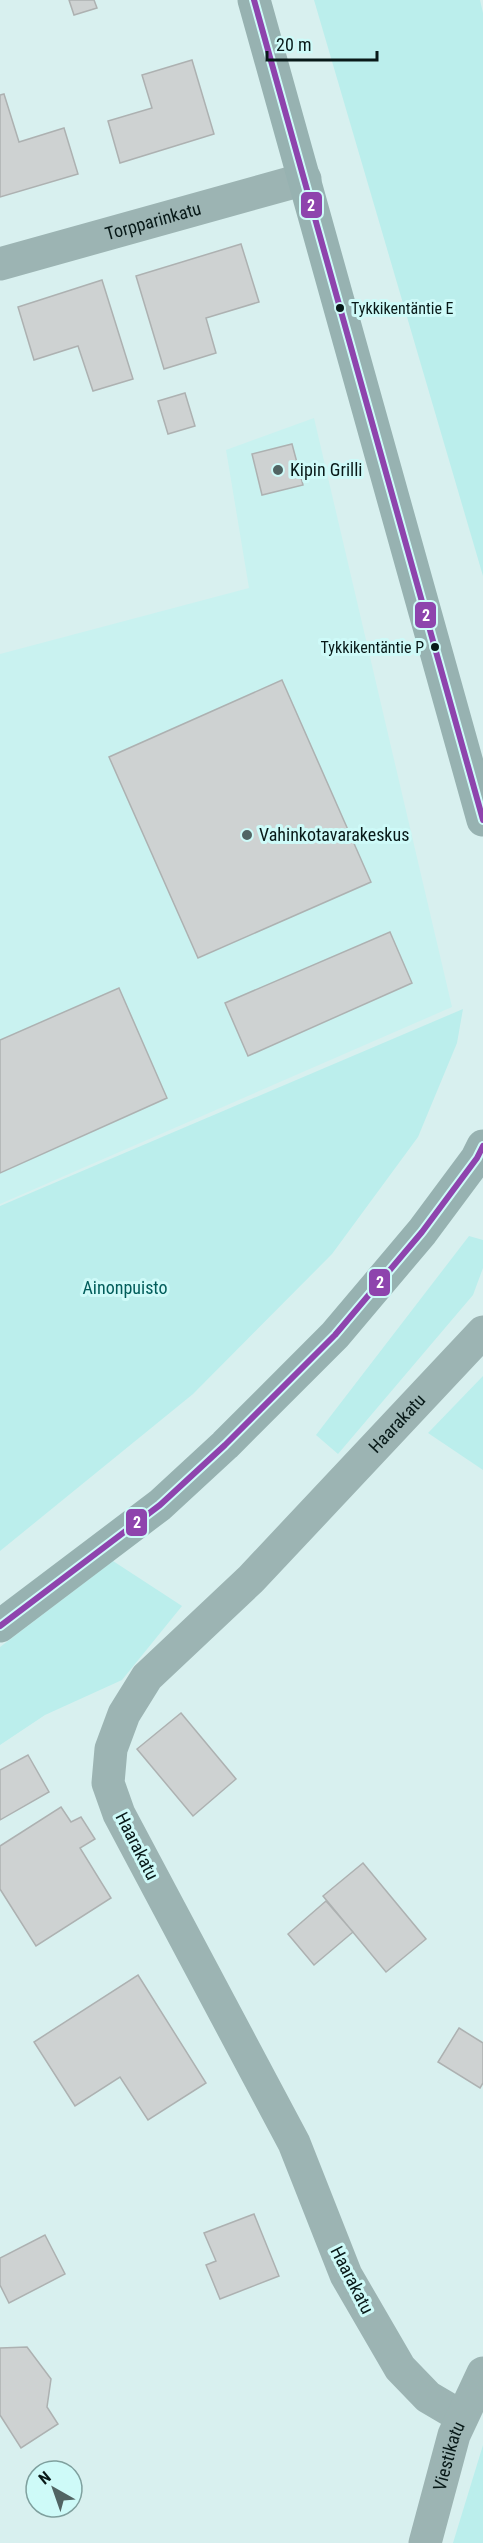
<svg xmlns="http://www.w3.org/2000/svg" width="483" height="2543" font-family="'Roboto Condensed',sans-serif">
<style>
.built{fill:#c9f2f0}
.green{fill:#bbeeec}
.building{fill:#ced2d2;stroke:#adb1b1;stroke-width:1.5}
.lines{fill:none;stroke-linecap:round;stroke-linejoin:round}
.street{stroke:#9cb4b3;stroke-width:33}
.secondary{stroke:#97b2b1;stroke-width:33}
.bus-1-casing{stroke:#cefaf8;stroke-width:10}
.bus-1{stroke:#8e44ad;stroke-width:6}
.bus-dot{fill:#081918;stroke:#cefaf8;stroke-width:2}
.poi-dot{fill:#516463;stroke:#cefaf8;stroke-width:2}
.labels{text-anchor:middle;stroke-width:6;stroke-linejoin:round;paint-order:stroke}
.bus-label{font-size:16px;fill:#081918;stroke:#cefaf8;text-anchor:start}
.street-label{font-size:18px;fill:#081918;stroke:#cefaf8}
.poi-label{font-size:18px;fill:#081918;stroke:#cefaf8;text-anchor:start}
.park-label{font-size:18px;fill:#015c5a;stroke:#cefaf8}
.line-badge{stroke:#cefaf8;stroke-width:2}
.badge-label{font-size:16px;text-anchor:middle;font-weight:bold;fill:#fff}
</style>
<rect width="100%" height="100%" fill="#d8f0ef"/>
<path class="built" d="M314 418 452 1007 0 1204V654L249 588 226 450Z"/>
<path class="green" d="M314 0H480L483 13V576Z
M463 1009 457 1043 418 1137 332 1254 193 1394 0 1551V1206Z
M469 1236 483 1240V1268L473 1295 338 1454 316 1435Z
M483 1376V1470L428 1433Z
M113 1561 182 1606 122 1680 45 1715 0 1745V1647Z
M483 2445V2543H453Z"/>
<path class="building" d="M69 0H94L97 8 74 15Z
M192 60 214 134 120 163 108 121 152 108 142 75Z
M4 94 19 142 64 128 78 174 0 197V95Z
M241 244 259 302 206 318 216 353 164 369 136 276Z
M102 280 133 379 93 391 78 346 34 360 18 307Z
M185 393 195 426 168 434 158 401Z
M292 444 303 485 262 495 252 454Z
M282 680 371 882 198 958 109 757Z
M390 932 412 983 248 1056 225 1003Z
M119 988 167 1098 0 1173V1040Z
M181 1713 236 1779 193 1816 137 1749Z
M28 1755 49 1792 0 1820V1770Z
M61 1807 71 1822 81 1817 95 1839 80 1848 111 1898 36 1946 0 1889V1846Z
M363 1863 426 1939 386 1972 323 1896Z
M326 1901 353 1932 314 1965 288 1934Z
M138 1975 206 2083 148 2120 120 2077 75 2106 34 2042Z
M459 2028 483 2043V2083L480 2088 438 2062Z
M254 2214 279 2276 220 2299 206 2265 216 2261 204 2233Z
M45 2235 65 2274 9 2303 0 2285V2258Z
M27 2347 51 2379 47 2407 58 2424 21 2448 0 2415V2348Z"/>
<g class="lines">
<g class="street">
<path id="s1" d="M0 264 305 179"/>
<path id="s2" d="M462 2417 428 2397 400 2368 346 2275 294 2143 119 1814 108 1783 111 1749 124 1714 147 1677 251 1579 483 1332"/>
<path id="s3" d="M425 2543 454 2435 483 2373"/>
</g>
<path class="secondary" d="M254 0 483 820
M0 1626 160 1505 225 1445 335 1335 422 1232 477 1158 483 1146"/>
<g class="bus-1-casing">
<path id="bus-1" d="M254 0 483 820
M0 1626 160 1505 225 1445 335 1335 422 1232 477 1158 483 1146"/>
</g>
<use href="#bus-1" class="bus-1"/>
</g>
<g class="bus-dot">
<circle cx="340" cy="308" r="5"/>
<circle cx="435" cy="647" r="5"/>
</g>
<g class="poi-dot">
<circle cx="278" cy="470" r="6"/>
<circle cx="247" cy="835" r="6"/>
</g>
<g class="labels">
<g class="bus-label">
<text x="351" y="314">Tykkikentäntie E</text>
<text x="424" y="653" text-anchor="end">Tykkikentäntie P</text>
</g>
<g class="street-label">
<text dy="6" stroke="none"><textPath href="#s1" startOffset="159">Torpparinkatu</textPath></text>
<text dy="6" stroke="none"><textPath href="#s2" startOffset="1206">Haarakatu</textPath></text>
<text transform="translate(137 1846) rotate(63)" y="6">Haarakatu</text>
<text transform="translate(352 2280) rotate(63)" y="6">Haarakatu</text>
<text dy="6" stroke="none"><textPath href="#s3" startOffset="90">Viestikatu</textPath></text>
</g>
<g class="poi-label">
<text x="290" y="476">Kipin Grilli</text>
<text x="259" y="841">Vahinkotavarakeskus</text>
</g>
<g class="park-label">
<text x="125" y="1294">Ainonpuisto</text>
</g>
</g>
<g class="line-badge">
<rect x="300" y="191" width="23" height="28" rx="6" fill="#8e44ad"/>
<rect x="414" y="601" width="23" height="28" rx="6" fill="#8e44ad"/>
<rect x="368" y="1268" width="23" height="29" rx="6" fill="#8e44ad"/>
<rect x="125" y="1508" width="23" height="29" rx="6" fill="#8e44ad"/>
</g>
<g class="badge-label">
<text x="311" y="211">2</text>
<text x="426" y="621">2</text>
<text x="380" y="1288">2</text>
<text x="137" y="1528">2</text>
</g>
<g transform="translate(54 2489) rotate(320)"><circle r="28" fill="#cefaf8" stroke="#7fa09e" stroke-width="1.5"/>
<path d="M0-4.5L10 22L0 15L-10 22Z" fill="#516463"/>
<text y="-9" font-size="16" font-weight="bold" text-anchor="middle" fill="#081918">N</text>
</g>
<path d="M267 51v9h110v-9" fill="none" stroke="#081918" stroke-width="3"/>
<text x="276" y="51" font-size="18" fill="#081918" stroke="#cefaf8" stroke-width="4.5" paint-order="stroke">20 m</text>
</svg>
